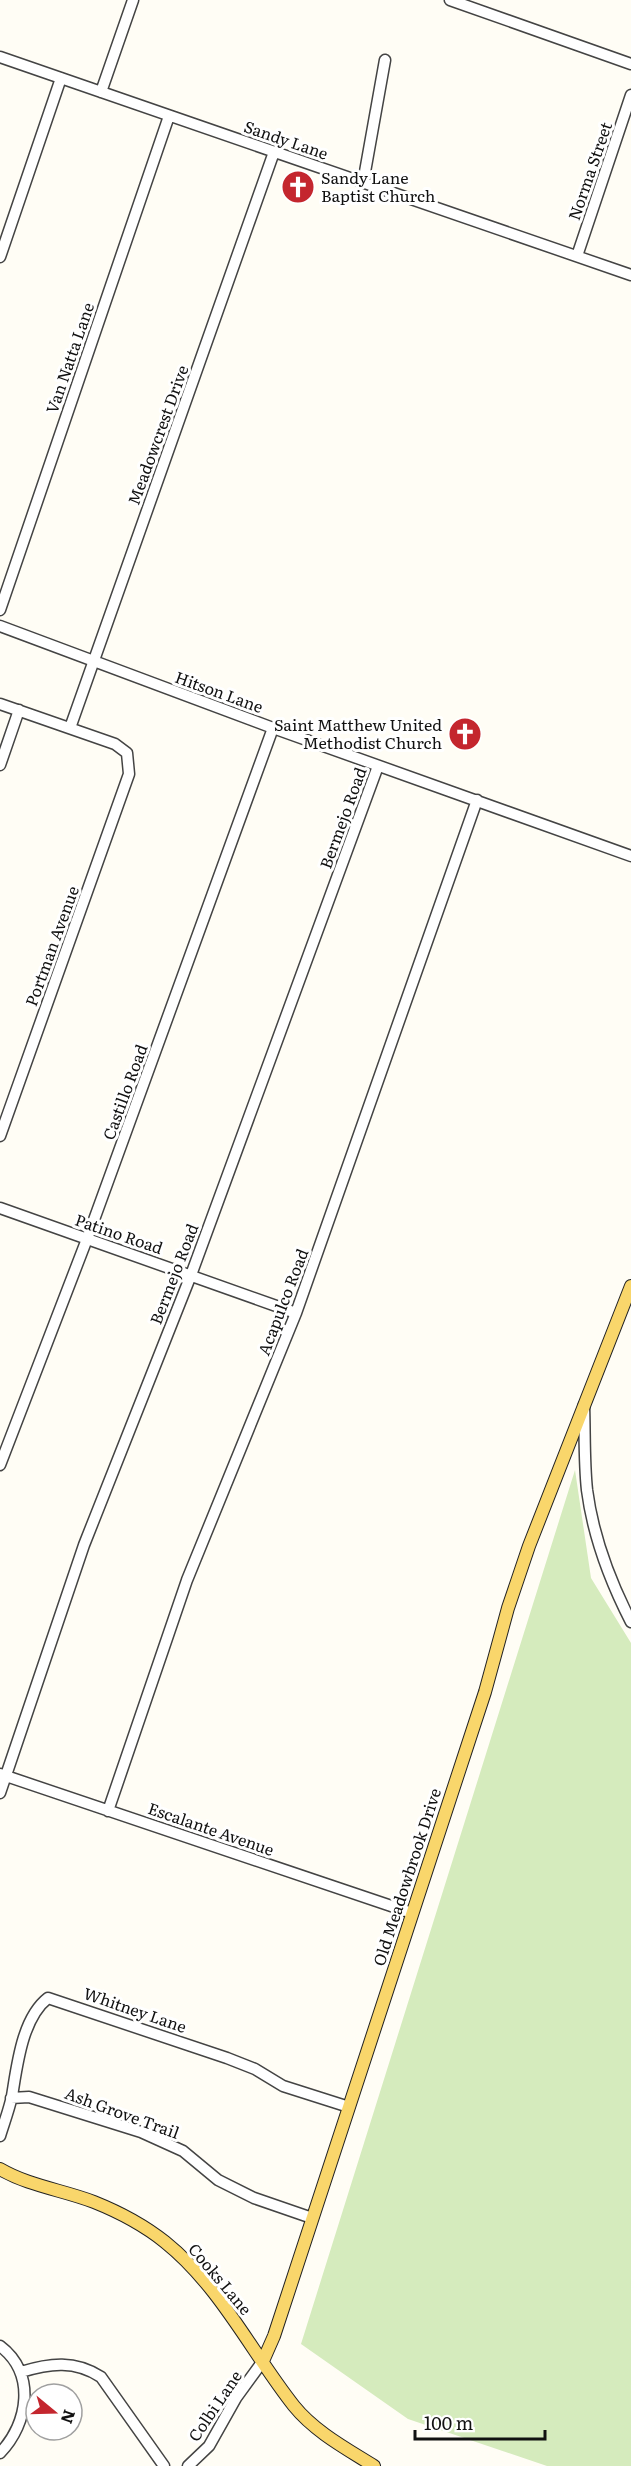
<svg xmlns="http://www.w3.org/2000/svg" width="631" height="2466" font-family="Literata,serif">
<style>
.green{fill:#d5ebbd}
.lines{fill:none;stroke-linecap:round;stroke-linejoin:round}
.minor-casing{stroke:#444;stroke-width:13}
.major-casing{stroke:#222;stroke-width:14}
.minor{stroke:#fff;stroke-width:10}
.major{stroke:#f9d66b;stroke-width:12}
.labels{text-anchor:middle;stroke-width:6;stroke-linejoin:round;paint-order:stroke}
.street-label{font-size:16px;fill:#111;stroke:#fff}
.poi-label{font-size:16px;fill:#111;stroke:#fff;text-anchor:start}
</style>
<rect width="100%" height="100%" fill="#fffdf5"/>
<path class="green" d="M575 1470 591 1578 631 1643V2466H547L408 2419 301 2344Z"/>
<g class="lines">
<g class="minor-casing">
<path id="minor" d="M450 0 631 64
M0 57 631 275
M101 92 133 0
M363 183 385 60
M577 256 631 95
M0 257 61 78
M0 610 169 116
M0 626 273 728 631 856
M0 704 115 744 127 753 129 774 0 1136
M70 728 274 152
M0 765 19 710
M0 1208 296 1313
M584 1405C585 1433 584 1462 587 1490 593 1536 610 1581 631 1622
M0 1465 87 1239 273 728
M0 1774 412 1913
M0 1793 84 1545 191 1275 378 766
M108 1811 187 1580 296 1313 477 800
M11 2098 29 2097 141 2132 183 2151 218 2180 254 2198 312 2218
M0 2136C4 2123 9 2110 12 2096 17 2066 22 2018 48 1998L227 2058 255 2069 283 2086 349 2107
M0 2346C36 2373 29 2423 0 2453
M21 2372C50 2363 75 2360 101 2377L164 2466
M188 2466 209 2446 236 2398 263 2361"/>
</g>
<g class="major-casing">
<path id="major" d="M0 2169C29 2186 63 2190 94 2202 119 2212 145 2226 165 2242 220 2286 252 2353 294 2406 315 2432 347 2449 374 2466
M263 2361 274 2336 485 1692 508 1608 529 1546 631 1286"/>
</g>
<use href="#minor" class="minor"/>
<use href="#major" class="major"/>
</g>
<defs>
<g id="church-disc" transform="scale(1.725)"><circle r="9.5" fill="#c4262e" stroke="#fff"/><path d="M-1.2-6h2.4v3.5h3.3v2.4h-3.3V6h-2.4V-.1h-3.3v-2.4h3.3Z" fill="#fff"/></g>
</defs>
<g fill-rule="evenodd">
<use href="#church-disc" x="298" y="187"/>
<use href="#church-disc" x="465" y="734"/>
</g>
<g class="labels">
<g class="street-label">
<text transform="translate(286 140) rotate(19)" y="6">Sandy Lane</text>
<text transform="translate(590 171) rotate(-71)" y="6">Norma Street</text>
<text transform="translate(70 358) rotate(-71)" y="6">Van Natta Lane</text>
<text transform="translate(158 435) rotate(-70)" y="6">Meadowcrest Drive</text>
<text transform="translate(219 692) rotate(20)" y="6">Hitson Lane</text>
<text transform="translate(343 818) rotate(-70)" y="6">Bermejo Road</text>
<text transform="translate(52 946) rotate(-70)" y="6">Portman Avenue</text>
<text transform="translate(125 1092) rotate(-70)" y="6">Castillo Road</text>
<text transform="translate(119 1234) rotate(19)" y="6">Patino Road</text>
<text transform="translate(174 1274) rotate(-69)" y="6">Bermejo Road</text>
<text transform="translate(283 1302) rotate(-69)" y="6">Acapulco Road</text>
<text transform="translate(211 1829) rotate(19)" y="6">Escalante Avenue</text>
<text transform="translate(407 1877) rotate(-72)" y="6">Old Meadowbrook Drive</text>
<text transform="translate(135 2010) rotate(19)" y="6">Whitney Lane</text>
<text transform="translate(122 2113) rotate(20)" y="6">Ash Grove Trail</text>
<text transform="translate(220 2279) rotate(50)" y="6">Cooks Lane</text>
<text transform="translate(215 2406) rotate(-56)" y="6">Colbi Lane</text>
</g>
<g class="poi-label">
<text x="321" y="184">Sandy Lane<tspan x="321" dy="18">Baptist Church</tspan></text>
<text x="442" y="731" text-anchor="end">Saint Matthew United<tspan x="442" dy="18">Methodist Church</tspan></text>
</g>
</g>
<g transform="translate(54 2412) rotate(109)"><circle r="28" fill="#ffffff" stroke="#a0a0a0" stroke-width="1.5"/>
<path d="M0-4.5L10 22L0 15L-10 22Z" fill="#c4262e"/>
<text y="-9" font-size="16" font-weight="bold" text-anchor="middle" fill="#111111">N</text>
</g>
<path d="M415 2430v9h130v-9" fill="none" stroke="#111111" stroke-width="3"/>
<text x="424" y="2430" font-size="18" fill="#111111" stroke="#ffffff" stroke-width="4.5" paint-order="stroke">100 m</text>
</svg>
